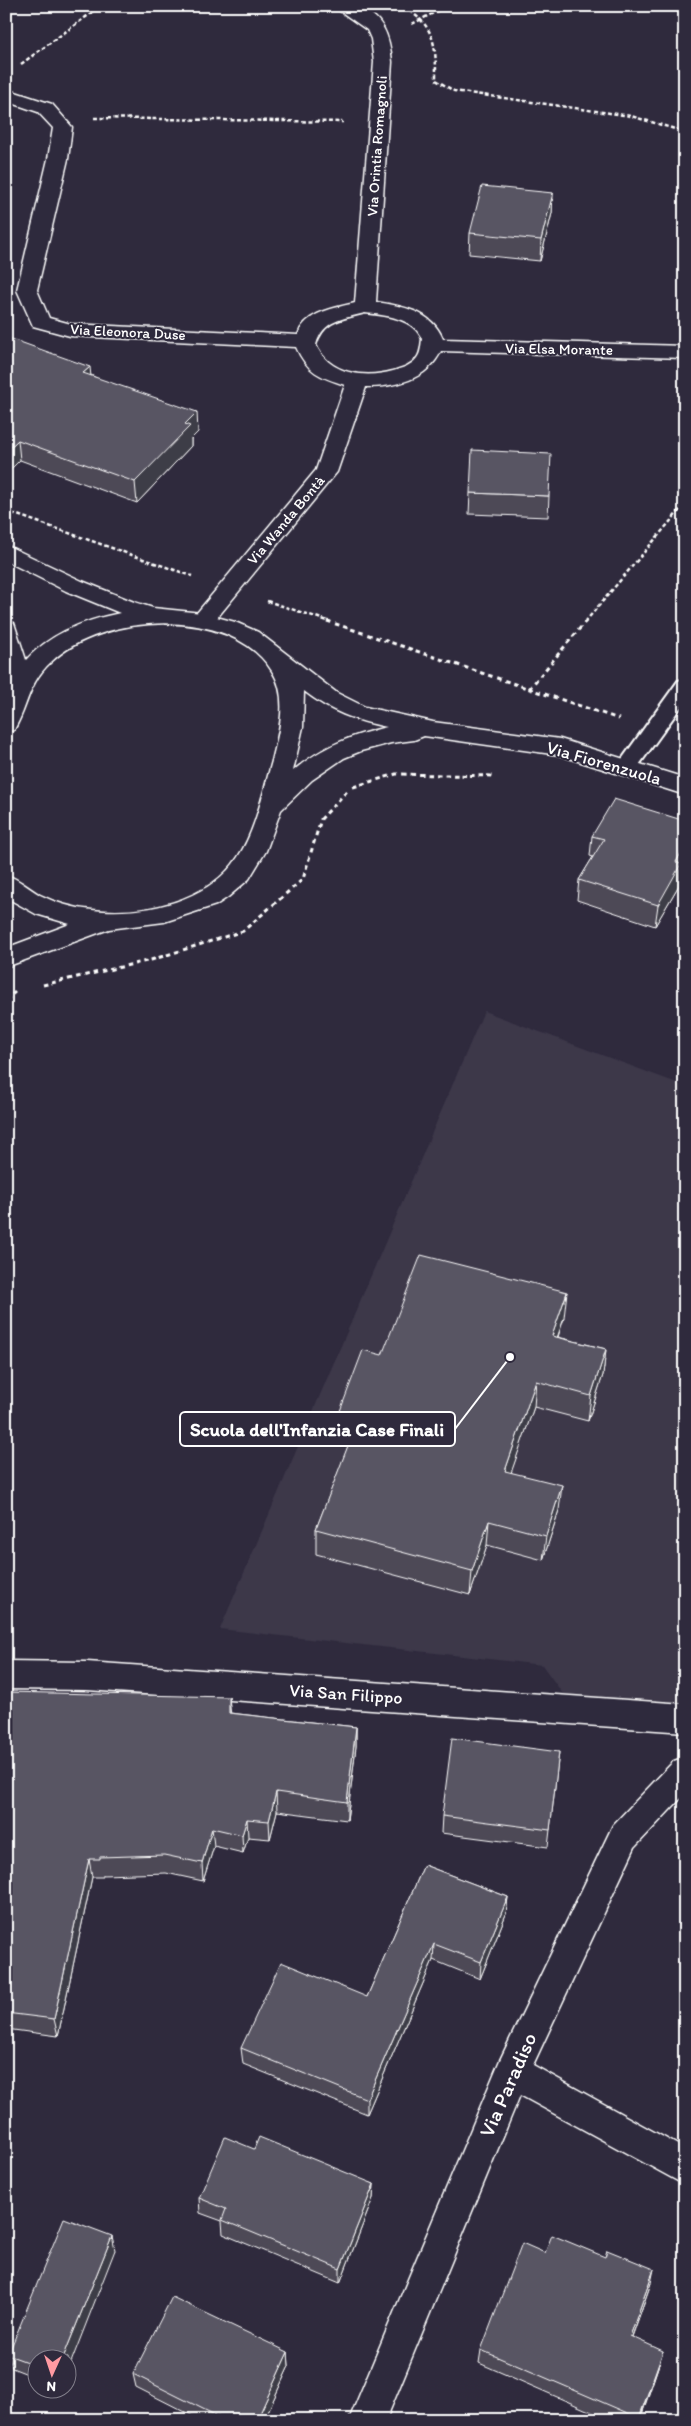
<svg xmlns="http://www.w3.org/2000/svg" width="691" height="2426" font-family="Itim,sans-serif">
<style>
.built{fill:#3c3749}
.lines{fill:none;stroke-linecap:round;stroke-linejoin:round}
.lane-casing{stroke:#fff;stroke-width:4}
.street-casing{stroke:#fff;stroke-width:3}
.secondary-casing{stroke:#fff;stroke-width:3}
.path-far1{stroke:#fff;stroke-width:2.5;stroke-dasharray:4 2.5;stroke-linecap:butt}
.path{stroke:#fff;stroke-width:3;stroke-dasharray:4.5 4;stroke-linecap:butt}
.lane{fill:#2f2a3d;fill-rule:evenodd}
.street{fill:#2f2a3d;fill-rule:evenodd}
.secondary{fill:#2f2a3d;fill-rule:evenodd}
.wall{fill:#4d4956;stroke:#fff}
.shaded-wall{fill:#3e3c46;stroke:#fff}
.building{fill:#595564;stroke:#fff}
.labels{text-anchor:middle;stroke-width:4;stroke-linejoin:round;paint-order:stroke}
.far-street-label{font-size:15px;fill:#fff;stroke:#2f2a3d}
.street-label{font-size:18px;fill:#fff;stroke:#2f2a3d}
.near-street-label{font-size:21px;fill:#fff;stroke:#2f2a3d}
.leader{fill:none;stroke:#fff;stroke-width:2}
.callout-dot{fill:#fff;stroke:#2f2a3d;stroke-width:2}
.callout{fill:#2f2a3d;stroke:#fff;stroke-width:2}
.callout-label{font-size:19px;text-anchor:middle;font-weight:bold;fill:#fff}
</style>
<rect width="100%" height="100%" fill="#2f2a3d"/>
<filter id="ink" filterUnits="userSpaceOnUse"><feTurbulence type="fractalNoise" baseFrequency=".02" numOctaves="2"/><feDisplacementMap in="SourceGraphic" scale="10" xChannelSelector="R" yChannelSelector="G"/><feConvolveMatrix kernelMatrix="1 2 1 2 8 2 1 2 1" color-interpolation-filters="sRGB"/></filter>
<g filter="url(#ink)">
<path class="built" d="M484 1011 685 1086V1706L563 1694 542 1665 220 1629Z"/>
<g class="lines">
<g class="lane-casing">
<path id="lane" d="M685 679V701L634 772 627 774 620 772 617 767 620 762 678 681Z"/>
</g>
<g class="street-casing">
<path id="street" d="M333 6C340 6 350 5 357 7 383 15 390 37 392 62L376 302C402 306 432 311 443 339L685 346V358L441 351C428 380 394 387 366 387L337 472 212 624 204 626 196 624 193 619 196 614 316 470 345 385C320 377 307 372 296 347L70 336 33 326 17 290 48 159 53 128 38 112 6 101V89L52 104 72 127 68 159 37 290 49 318 71 324 298 335C305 312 335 308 355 303L374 62 371 39 367 30ZM365 313C385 315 414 318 422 339 421 346 421 353 417 358 411 366 402 368 393 371 364 379 329 374 316 345 323 320 342 319 365 313Z
M6 1661 87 1662 685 1704V1732L87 1690 6 1689Z
M685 1757V1794L635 1847 533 2065 685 2149V2185L520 2095 386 2420H349L500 2060 613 1825 674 1761Z"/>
</g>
<g class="secondary-casing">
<path id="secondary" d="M6 545 82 581 134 602 153 608 202 613 235 622 258 632 337 693 365 707 433 722 560 739 685 778V795L559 755 424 736 414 740 391 743 361 751 344 758 312 780 281 810 266 851 249 879 228 897 216 905 164 922 109 929 6 967V948L70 924 36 914 9 899 6 897V875C19 879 28 888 40 895 56 903 73 908 92 910 142 916 209 902 238 857 256 830 263 792 272 761 279 733 289 697 272 671 231 605 102 613 51 662 27 684 29 705 14 730L6 732V690L10 683 6 671V621L14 623 26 660C51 633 85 620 120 613L66 591 6 561ZM304 691C331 712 354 720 387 727 352 735 321 747 293 771L303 727Z"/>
</g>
<path class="path-far1" d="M404 8C436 25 436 47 436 80L454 91 631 116 685 132
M412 24 447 6
M21 64 101 6
M94 118 343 122
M6 511 192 576
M267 601 331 622
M585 622 685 504"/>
<path class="path" d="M327 621 619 719
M529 689 586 621
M353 787 396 774 495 776
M43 985 151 960 243 931 303 879 321 819 348 790
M6 1000 15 992"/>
<use href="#lane" class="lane"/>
<use href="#street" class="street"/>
<use href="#secondary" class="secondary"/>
</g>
<path class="wall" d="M553 193 552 213 540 261 469 254 470 233Z
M6 337 91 375 198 432 191 439V446L137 503 20 460 6 474Z
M470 493 549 496 548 517 469 514Z
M685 821V862L680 870 679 885 655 926 577 900 579 880 593 857 590 856 592 836Z
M564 1318 558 1337 606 1349 603 1375 588 1421 534 1407 511 1472 559 1510 543 1560 487 1545 470 1595 316 1554V1529L351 1439 340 1437V1411L382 1355Z
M6 1692 230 1713 356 1727V1746L347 1820 277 1811 270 1839 248 1837 243 1853 214 1846 203 1881 166 1873 103 1875V1877H92L58 2036 6 2029Z
M559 1752 548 1847 441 1833 442 1816Z
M424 1865 508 1897 506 1914 480 1979 433 1960 367 2114 243 2064 241 2048 367 1997Z
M254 2149 374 2184 373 2198 340 2283 223 2234 222 2221 200 2213 199 2198Z
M115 2250 38 2358V2378L12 2368 8 2355Z
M545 2253 651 2283 632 2337 659 2364 640 2420H610L479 2363 481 2350Z
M288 2352 289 2366 264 2420H201L136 2387 133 2374Z"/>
<path class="shaded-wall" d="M553 193 552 213 540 261 541 240Z
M90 367 92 387 83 373Z
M197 412 198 432 191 439V446L137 503 135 482 185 424Z
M18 440 20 460 6 474V451Z
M685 846V862L680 870 679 885 655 926 658 905 676 862Z
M567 1292 564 1318 549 1361 552 1336Z
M606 1349 603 1375 588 1421 591 1396Z
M536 1381 534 1407 503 1496 505 1471Z
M562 1485 559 1510 543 1560 546 1536Z
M489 1521 487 1545 470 1595 472 1571Z
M229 1697 231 1716 229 1713Z
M356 1727V1746L347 1820V1802Z
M276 1792 277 1811 270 1839 269 1821Z
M247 1819 248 1837 243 1853 242 1835Z
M212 1828 214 1846 203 1881 202 1863Z
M89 1859 92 1877 58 2036 54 2019Z
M508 1897 506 1914 480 1979 481 1962Z
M434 1944 433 1960 367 2114V2099Z
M374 2184 373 2198 340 2283V2269Z
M112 2236 115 2250 68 2370V2358H63Z
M654 2269 651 2283 627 2350 630 2336Z
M663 2351 659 2364 640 2420H639Z
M288 2352 289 2366 264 2420H257Z"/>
<path class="building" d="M482 186 553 193 541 240 470 233Z
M6 337 90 367 83 373 197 412 185 424 190 426 135 482 18 440 6 451Z
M472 450 551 454 549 496 470 493Z
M614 799 685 821V846L676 862 681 864 658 905 579 880 604 839 592 836Z
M421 1255 567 1292 552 1336 606 1349 591 1396 536 1381 505 1471 562 1485 546 1536 489 1521 472 1571 316 1529 359 1417 340 1411 363 1350 382 1355Z
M6 1692 229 1697V1713L356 1727 347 1802 276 1792 269 1821 247 1819 242 1835 212 1828 202 1863 164 1855 100 1857V1859H89L54 2019 6 2013Z
M452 1738 559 1752 550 1830 442 1816Z
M424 1865 508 1897 481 1962 434 1944 367 2099 241 2048 281 1962 367 1997Z
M225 2137 254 2149 259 2137 374 2184 340 2269 222 2220 226 2209 199 2198Z
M64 2218 112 2236 63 2358H38V2366L8 2355Z
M552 2235 605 2257 607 2250 654 2269 630 2336 663 2351 639 2418 481 2350 522 2243 545 2253Z
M172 2297 288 2352 257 2420H225L133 2374Z"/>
</g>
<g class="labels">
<g class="far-street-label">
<text transform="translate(377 146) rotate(-86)" y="5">Via Orintia Romagnoli</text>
<text transform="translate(128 332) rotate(3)" y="5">Via Eleonora Duse</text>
<text transform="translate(559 349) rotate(1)" y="5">Via Elsa Morante</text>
<text transform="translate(286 520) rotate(-50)" y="5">Via Wanda Bontà</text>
</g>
<g class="street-label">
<text transform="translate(604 763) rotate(16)" y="6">Via Fiorenzuola</text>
<text transform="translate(346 1694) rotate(4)" y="6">Via San Filippo</text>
</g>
<g class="near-street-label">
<text transform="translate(508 2085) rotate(-66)" y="7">Via Paradiso</text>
</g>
</g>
<path class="leader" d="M510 1357L455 1429"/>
<circle class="callout-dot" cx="510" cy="1357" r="5"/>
<rect class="callout" x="180" y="1412" width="275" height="34" rx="5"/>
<g class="callout-label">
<text x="317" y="1436">Scuola dell'Infanzia Case Finali</text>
</g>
<rect width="691" height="2426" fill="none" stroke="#2f2a3d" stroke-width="25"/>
<rect x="12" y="12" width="666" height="2401" fill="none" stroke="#fff" stroke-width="2" filter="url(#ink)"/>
<g transform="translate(52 2374) rotate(183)"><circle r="24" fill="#2f2a3d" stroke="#827f8b"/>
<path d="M0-4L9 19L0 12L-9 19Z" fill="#ff9aa2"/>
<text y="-8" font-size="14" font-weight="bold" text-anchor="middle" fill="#ffffff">N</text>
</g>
</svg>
